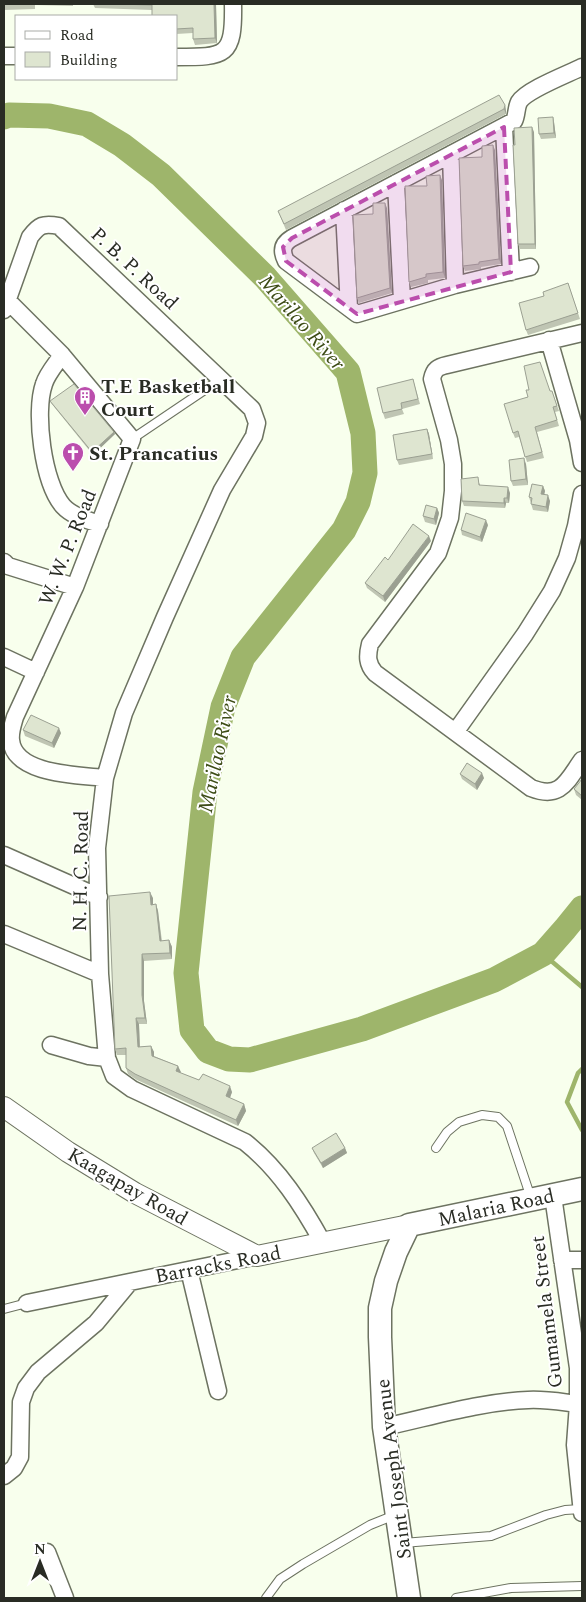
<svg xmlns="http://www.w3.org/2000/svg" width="586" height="1602" font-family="Spectral,serif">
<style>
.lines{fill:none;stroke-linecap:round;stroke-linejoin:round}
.stream{stroke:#9eb56b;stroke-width:4.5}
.river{stroke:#9eb56b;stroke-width:25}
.service-casing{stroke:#6d7361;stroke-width:10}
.minor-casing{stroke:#6d7361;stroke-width:19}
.tertiary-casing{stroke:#6d7361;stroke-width:22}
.secondary-casing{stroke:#6d7361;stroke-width:25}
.service{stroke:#fff;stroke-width:8}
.minor{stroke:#fff;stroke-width:16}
.tertiary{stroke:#fff;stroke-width:20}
.secondary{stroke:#fff;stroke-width:22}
.wall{fill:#bfc5b3}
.shaded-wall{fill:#9ba092}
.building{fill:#dee5d0;stroke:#9ba092}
.marked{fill:#bb4ead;fill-opacity:0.2;stroke:#bb4ead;stroke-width:4;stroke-dasharray:10 6;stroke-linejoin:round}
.labels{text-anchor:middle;stroke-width:4;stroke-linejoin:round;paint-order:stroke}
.street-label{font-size:20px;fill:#292c24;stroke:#fff}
.poi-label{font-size:20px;font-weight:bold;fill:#292c24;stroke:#fff;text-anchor:start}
.water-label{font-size:21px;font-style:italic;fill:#3d4c16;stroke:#fff}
</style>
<rect width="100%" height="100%" fill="#f8ffed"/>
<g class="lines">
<path class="stream" d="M543 954 582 987
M582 1069 578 1073 567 1102 582 1130"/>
<path class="river" d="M4 117 9 115 49 116 87 124 122 145 161 175 265 277 348 372 363 433 365 473 358 502 344 530 243 657 223 707 205 792 186 973 192 1030 208 1051 229 1059 250 1060 362 1029 494 980 543 954 565 929 582 908"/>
<g class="service-casing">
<path id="service" d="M132 439 221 379
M436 1148 447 1132 459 1122 482 1115 498 1117 507 1126 531 1198
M4 1309 27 1303
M403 1543 491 1536 546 1515 565 1510 581 1509
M266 1598 280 1579 303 1564 370 1525 395 1515
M456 1598 511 1588 582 1586"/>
</g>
<g class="minor-casing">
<path id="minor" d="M4 56H16
M176 57C226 57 234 57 233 4
M504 127 511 272
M451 154 455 285
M396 183 402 300
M344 210 349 308
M530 267 455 285 357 314 286 261C281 251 282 244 292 238L514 121C517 115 516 108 519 102 526 90 568 74 582 67
M8 301 62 355 132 439 75 587 15 717C13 724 10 732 11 740 14 775 79 775 105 778
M4 310 30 237C39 225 43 223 59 226L252 409 257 423 254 436 222 490 165 617 124 713 105 778 97 848 100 974 107 1058 114 1076 132 1089 245 1142C279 1169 302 1205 323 1243
M582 333 447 365C438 367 434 369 432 379L449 440 453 464V491L450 518 438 553 370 644C367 656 367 664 375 673L531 788C561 800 567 781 582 760
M549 340 578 440 582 463
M62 355C56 364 47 374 44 384 34 412 43 483 63 506 72 516 87 520 100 524
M4 562 8 566 75 587
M4 657 36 672
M456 731 525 634 552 591 567 558 576 526 582 494
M4 855 99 897
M4 934 100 974
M51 1045 89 1056 107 1058
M553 1196 578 1368V1404L575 1445 582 1513
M562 1260H582
M189 1270 218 1391
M27 1303 257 1256
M384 1427C431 1417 479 1402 528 1400 545 1399 561 1402 578 1404
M4 1476 14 1468 20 1457 21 1402 26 1388 38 1372 96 1323 130 1282
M47 1552 65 1598"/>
</g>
<g class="tertiary-casing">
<path id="tertiary" d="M4 1107 68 1152 135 1193 257 1256 409 1225"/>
</g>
<g class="secondary-casing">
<path id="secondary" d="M409 1598 384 1427 380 1337V1308L386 1281 396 1252 409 1225 582 1189"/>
</g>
<use href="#service" class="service"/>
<use href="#minor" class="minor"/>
<use href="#tertiary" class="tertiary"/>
<use href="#secondary" class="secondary"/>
</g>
<path class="wall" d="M4 4H73V6L35 5V9L4 10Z
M93 4H216L217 43 195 45 193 39V33L176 34V16L152 10 95 8Z
M505 105 506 111V114L286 230 278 211Z
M553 117 554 122 556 138 541 139 539 134Z
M534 132 536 249H520L518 244 515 145Z
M495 150 501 264 481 267V269L465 271 463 266 482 157Z
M442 180 445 278 428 280V283L411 287 409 282 427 186Z
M387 208 392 293 359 303 357 298 373 214Z
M568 283 580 319 528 335 526 330 544 296Z
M413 379 420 404 402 409 404 414 385 419 383 413Z
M552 391 559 411 555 412 559 426 537 432 544 458 527 462 519 437 515 438 513 433 528 397Z
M50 401 114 432 115 434 93 455 51 403Z
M427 429 429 434 433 459 399 465 397 460Z
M526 464 528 485 513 486 511 481Z
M480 483V486L510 493 509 503H506L505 508 464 506 462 501Z
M543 486 545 491 544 495 550 501 548 512 533 510 529 497Z
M437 508 439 513 436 525 425 522 423 516Z
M488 525 482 542 462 535 461 530Z
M431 541 385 602 367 588 365 583 388 560Z
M23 730 61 733 54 748 25 736Z
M460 774 484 778 477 790 462 779Z
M582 779V800L576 795 574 789Z
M153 898V905L156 904 158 911 162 941 169 940 172 947V959L144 961V1001L147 1024H139L140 1047 151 1046 154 1052V1056L178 1066 180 1073 232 1092 230 1098 244 1104 246 1111 238 1126 137 1080 128 1074 126 1068V1055H117L115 1049Z
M312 1148H345L347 1153 323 1168 314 1153Z"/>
<path class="shaded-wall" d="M214 4H216L217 43 215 38Z
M505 105 506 111V114L504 109Z
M553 117 554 122 556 138 554 133Z
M532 127 534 132 536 249 535 244Z
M493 145 495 150 501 264 499 259Z
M440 175 442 180 445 278 443 272Z
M385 203 387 208 392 293 390 288Z
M427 429 429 434 433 459Z
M114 432 115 434 93 455 92 452Z
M524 458 526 464 528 485 526 479Z
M543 486 545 491 543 499 541 494Z
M508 487 510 493 509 503 507 498Z
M548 495 550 501 548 512 546 507Z
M504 498 506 503 505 508 504 503Z
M437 508 439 513 436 525 434 519Z
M486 520 488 525 482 542 480 537Z
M429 536 431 541 385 602 383 596Z
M59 728 61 733 54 748 52 743Z
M482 773 484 778 477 790 475 784Z
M150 892 153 898V911L151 905Z
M156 904 158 911 162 947 160 941Z
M169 940 172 947V959L170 953Z
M142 954 144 961V1001L147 1024 145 1018 142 995Z
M136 1018 139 1024 140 1054 138 1047Z
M151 1046 154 1052V1062L152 1056Z
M178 1066 181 1072 178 1077 176 1071Z
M230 1086 232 1092 228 1103 226 1096Z
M244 1104 246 1111 238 1126 236 1120Z
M345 1148 347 1153 323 1168 321 1163Z"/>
<path class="building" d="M116 4H214L215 38 193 39V28L176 29V16H152V5Z
M499 95 505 105 504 109 284 224 278 211Z
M553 117 554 133 539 134 538 118Z
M532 127 535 244H518L513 145H515L514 128Z
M493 145 499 259 479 262V264L463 266 459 158 482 157V146Z
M440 175 443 272 426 274V277L409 282 405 186H427L426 176Z
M373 203H385L390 288 357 298 353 215 373 214Z
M568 283 578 313 526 330 519 303 544 296 543 292Z
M540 362 550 391H552L557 406 553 407 557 420 535 427 542 452 525 457 518 431 513 433 504 404 528 397 526 390H529L524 366Z
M413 379 418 399 401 403 402 409 383 413 377 388Z
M74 384 114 432 92 452 50 401Z
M427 429 432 454 397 460 393 435Z
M524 458 526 479 511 481 509 460Z
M478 477 479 485 508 487 507 498H504V503L462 501 461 479Z
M532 484 543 486 541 494 548 495 546 507 531 504 532 498 529 497Z
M426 505 437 508 434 519 423 516Z
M466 513 486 520 480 537 461 530Z
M413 524 429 536 383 596 365 583 385 557 388 560Z
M31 715 59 728 52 743 23 730Z
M467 763 482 773 475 784 460 774Z
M582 779V796L574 789Z
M150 892 151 905 156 904 160 941 169 940 170 953 142 954V995L145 1018H136L138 1047 151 1046 152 1056 178 1066 176 1071 199 1080 203 1074 230 1086 226 1096 244 1104 236 1120 135 1074 126 1068V1048L115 1049 109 896Z
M336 1133 345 1148 321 1163 312 1148Z"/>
<path class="marked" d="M504 127 511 272 357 314 286 261 283 247 292 238Z"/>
<defs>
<g id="building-pin" transform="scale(1.125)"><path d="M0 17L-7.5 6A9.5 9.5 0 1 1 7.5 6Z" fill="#bb4ead" stroke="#fff"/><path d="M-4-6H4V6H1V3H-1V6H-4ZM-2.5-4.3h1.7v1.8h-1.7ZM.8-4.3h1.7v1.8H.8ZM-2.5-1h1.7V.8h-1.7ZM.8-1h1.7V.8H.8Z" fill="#fff"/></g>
<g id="church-pin" transform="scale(1.125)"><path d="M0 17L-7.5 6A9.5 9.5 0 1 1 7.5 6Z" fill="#bb4ead" stroke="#fff"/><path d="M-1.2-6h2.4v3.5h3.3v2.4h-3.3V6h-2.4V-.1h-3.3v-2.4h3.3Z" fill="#fff"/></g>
</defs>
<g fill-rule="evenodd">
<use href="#building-pin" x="85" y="397"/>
<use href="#church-pin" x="73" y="453"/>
</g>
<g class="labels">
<g class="street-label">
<text transform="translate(135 268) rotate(43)" y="7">P. B. P. Road</text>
<text transform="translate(67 547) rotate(-68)" y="7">W. W. P. Road</text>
<text transform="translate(80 871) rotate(-89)" y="7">N. H. C. Road</text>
<text transform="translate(128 1186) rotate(30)" y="7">Kaagapay Road</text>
<text transform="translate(496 1207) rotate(-12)" y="7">Malaria Road</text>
<text transform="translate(218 1264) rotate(-11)" y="7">Barracks Road</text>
<text transform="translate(546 1312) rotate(-97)" y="7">Gumamela Street</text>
<text transform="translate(393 1469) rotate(-97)" y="7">Saint Joseph Avenue</text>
</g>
<g class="poi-label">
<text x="101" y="393">T.E Basketball<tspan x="101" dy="23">Court</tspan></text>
<text x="89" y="460">St. Prancatius</text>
</g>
<g class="water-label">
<text transform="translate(302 322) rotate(49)" y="7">Marilao River</text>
<text transform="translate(217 754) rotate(-78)" y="7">Marilao River</text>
</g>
</g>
<rect width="586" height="1602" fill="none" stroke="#292c24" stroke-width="10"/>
<rect x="15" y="15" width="162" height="65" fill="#ffffff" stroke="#a9aba7"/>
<rect x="25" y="31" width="25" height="8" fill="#ffffff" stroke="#a9aba7"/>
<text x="60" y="40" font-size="15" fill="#292c24">Road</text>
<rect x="25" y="52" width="25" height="15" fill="#dee5d0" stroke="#a9aba7"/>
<text x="60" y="65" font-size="15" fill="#292c24">Building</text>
<g transform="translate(40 1562)" stroke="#ffffff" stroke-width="4" paint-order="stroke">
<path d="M0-4L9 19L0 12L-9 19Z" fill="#292c24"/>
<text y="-8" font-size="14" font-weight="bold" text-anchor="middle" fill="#292c24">N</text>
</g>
</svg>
